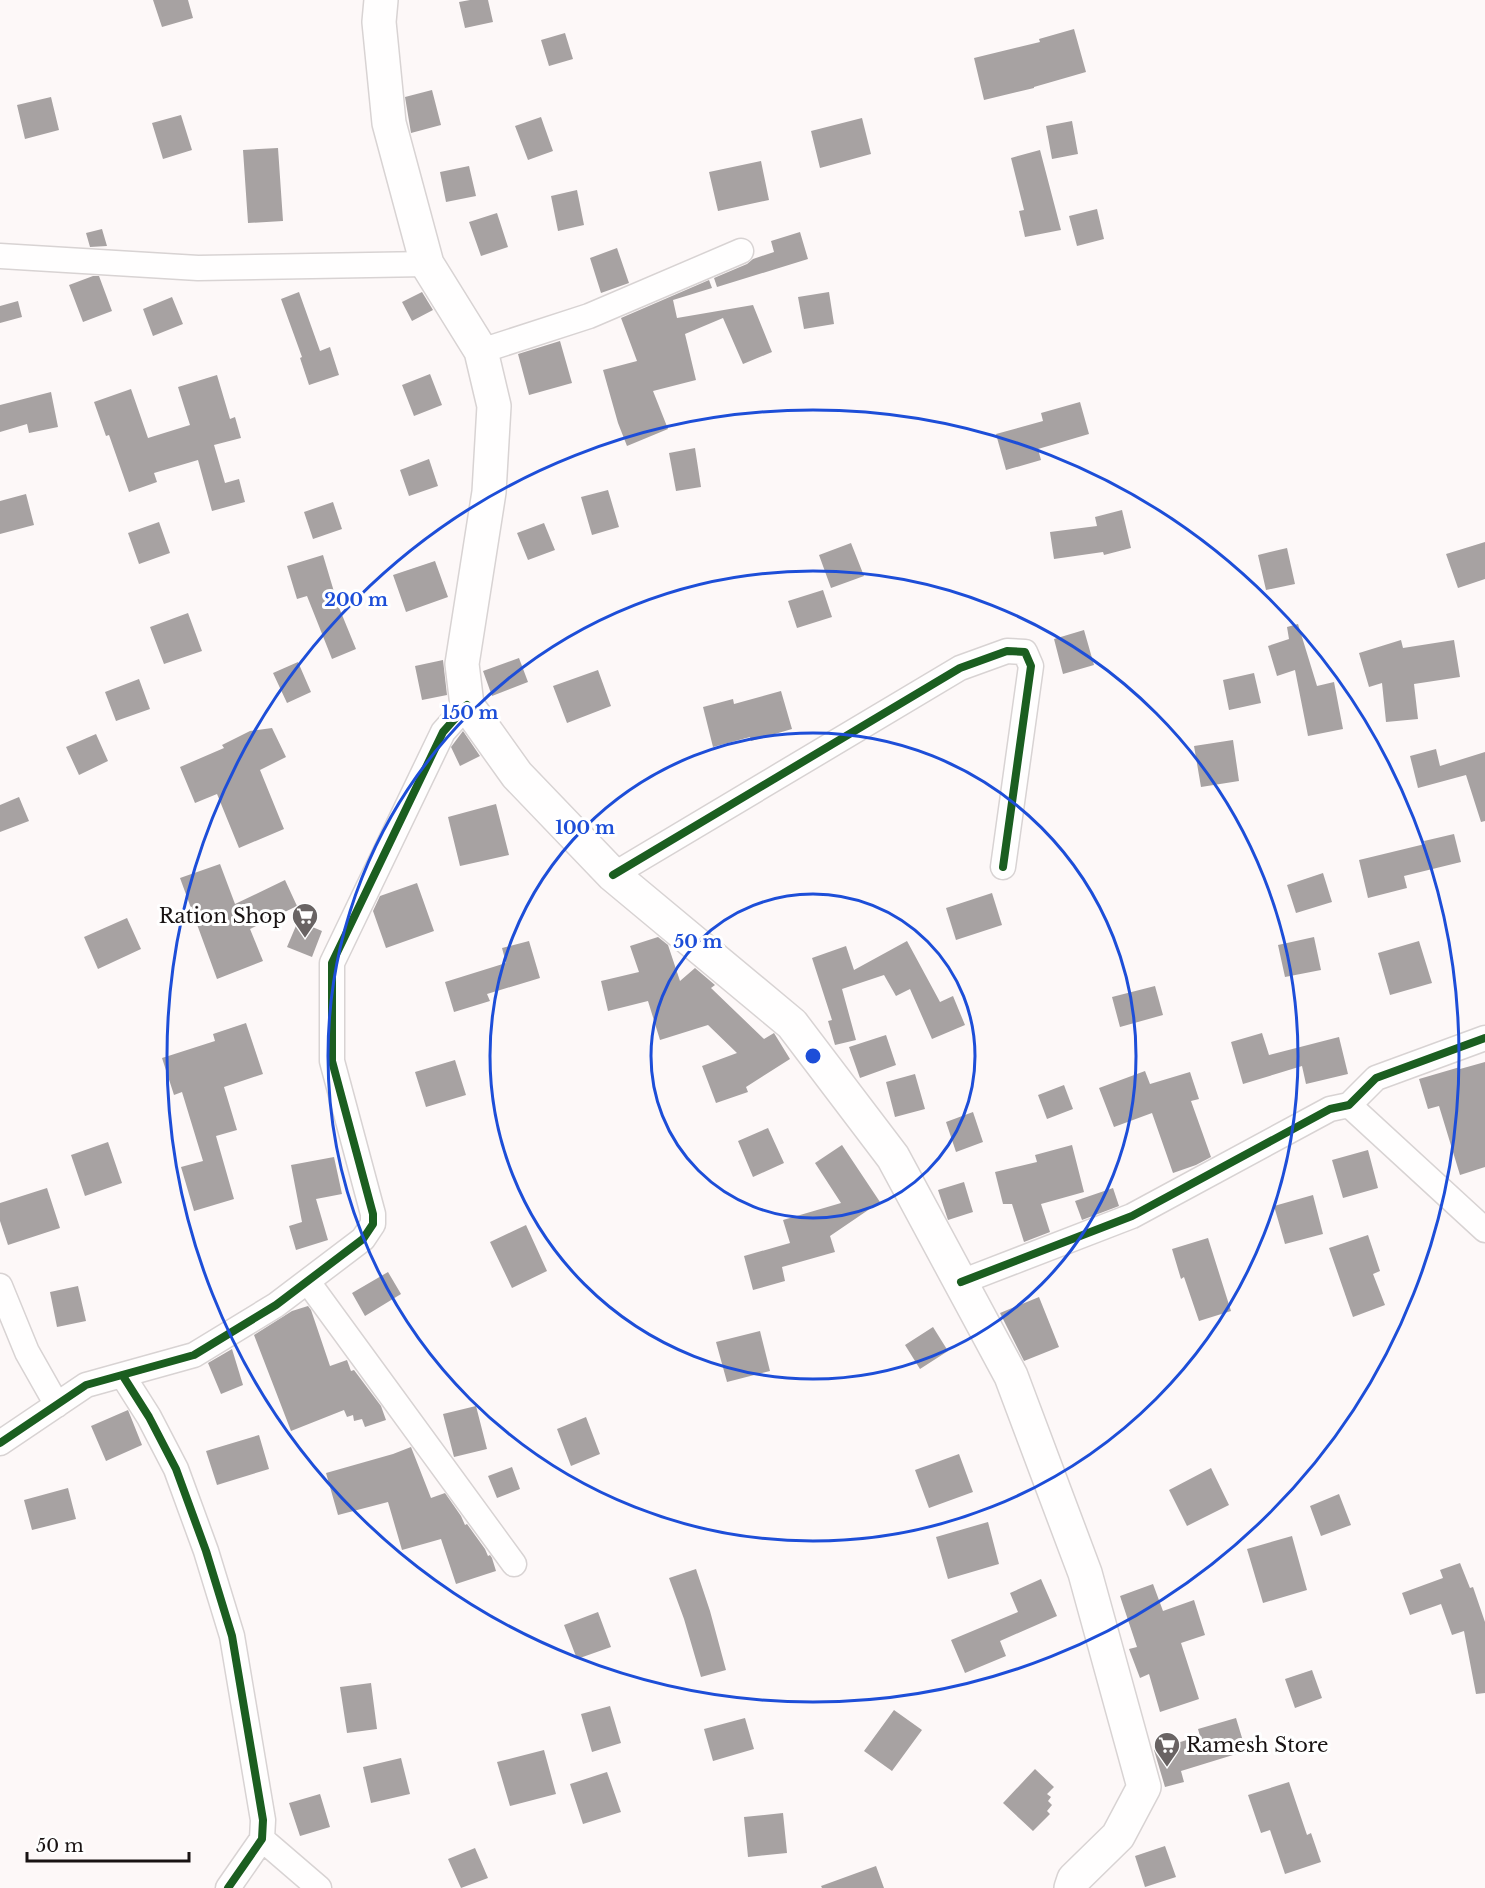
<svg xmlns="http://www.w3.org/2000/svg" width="1485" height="1888" font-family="'Libre Baskerville',serif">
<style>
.building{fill:#a7a2a2}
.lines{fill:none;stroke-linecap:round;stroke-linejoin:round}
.minor-casing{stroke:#d8d3d3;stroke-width:27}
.secondary-casing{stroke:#d8d3d3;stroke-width:36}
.minor{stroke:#fffefe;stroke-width:24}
.secondary{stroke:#fffefe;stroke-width:33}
.cycleway-casing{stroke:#fff;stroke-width:11}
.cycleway{stroke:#1b5e20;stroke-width:8}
.ring{fill:none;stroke:#1d4ed8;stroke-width:3}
.labels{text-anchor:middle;stroke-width:6;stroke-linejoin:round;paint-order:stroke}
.poi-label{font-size:20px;fill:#191313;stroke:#fff;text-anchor:end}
.centre{fill:#1d4ed8;stroke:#fff;stroke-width:3}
.ring-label{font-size:18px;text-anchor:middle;font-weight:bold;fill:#1d4ed8;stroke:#fff;stroke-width:6;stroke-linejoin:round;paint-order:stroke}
</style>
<rect width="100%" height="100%" fill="#fdf8f8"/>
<path class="building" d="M153 0H188L193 18 162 27Z
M470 0H488L493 22 465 28 459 2Z
M1074 29 1086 72 1034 87V88L984 100 974 58 1040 42 1039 39Z
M565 33 573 59 549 66 541 40Z
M432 90 441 125 411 133 405 97Z
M51 97 59 130 25 139 17 105Z
M181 115 192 150 163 159 152 123Z
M541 117 553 151 528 160 515 126Z
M862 118 871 154 820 168 811 131Z
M1072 121 1078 154 1052 159 1046 126Z
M278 148 283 221 248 223 243 150Z
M1040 150 1061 230 1025 237 1019 211 1024 210 1011 158Z
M761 161 769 200 718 211 709 172Z
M469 166 476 196 446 202 440 172Z
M577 190 584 225 558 231 551 196Z
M1097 209 1104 239 1077 246 1069 216Z
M497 213 508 247 481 256 469 222Z
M102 229 107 246 90 247 86 233Z
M800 232 808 259 717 287 714 278 747 264 753 259 774 252 771 241Z
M617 248 629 283 601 293 590 258Z
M93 276H99L112 311 83 322 69 285Z
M709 280 712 288 673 300 677 318 753 305 772 352 743 364 723 318 685 334 696 380 653 391 668 429 627 446 618 423 603 370 637 361 621 318Z
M299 292 320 351 330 347 339 375 309 385 300 358 302 357 281 299Z
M422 292 433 310 412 321 402 302Z
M829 292 834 324 804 329 798 297Z
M172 297 183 324 153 336 143 309Z
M18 301 22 317 0 323V306Z
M560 341 572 383 529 395 518 354Z
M430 374 442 405 414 416 402 385Z
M217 375 230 419 235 417 241 438 214 445 225 483 239 479 245 502 212 511 198 460 154 473 157 482 129 492 109 435 106 436 94 402 131 389 148 438 190 425 178 387Z
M51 392 58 427 29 433 27 424 0 432V405Z
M1080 402 1089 434 1038 449 1041 460 1006 470 996 434 1043 421 1041 413Z
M695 448 701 487 676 491 669 453Z
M429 459 438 486 409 496 400 470Z
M608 490 619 527 592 535 581 497Z
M26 494 34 525 0 534V501Z
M333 502 342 529 313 539 304 512Z
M1122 510 1131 548 1104 555 1103 552 1054 559 1050 532 1097 526 1095 517Z
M159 522 170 553 139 564 128 533Z
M544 523 555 550 528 560 517 533Z
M1485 542V579L1458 588 1446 554Z
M851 543 864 576 831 588 819 555Z
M1287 548 1295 584 1266 590 1258 555Z
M323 555 338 605 356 649 332 659 307 596 297 599 287 566Z
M435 561 448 597 406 612 393 575Z
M823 590 832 617 797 628 788 601Z
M188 613 202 651 164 664 150 627Z
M1298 624 1317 686 1334 682 1343 729 1308 736 1295 670 1277 676 1268 646 1289 639 1287 627Z
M1084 630 1094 665 1063 674 1054 639Z
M1401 640 1403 648 1454 640 1460 677 1414 684 1418 719 1386 722 1382 683 1369 687 1359 653Z
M519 658 528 682 492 696 483 671Z
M443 660 447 695 422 700 415 666Z
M298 662 311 692 287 703 273 673Z
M598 670 611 706 567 723 553 686Z
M1254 673 1261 703 1229 710 1223 680Z
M139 679 150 709 116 721 105 692Z
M781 691 792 729 751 741 750 737 713 747 703 707 733 699 734 704Z
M272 728 286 757 260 770 284 829 239 848 217 794 195 803 180 767 224 748 222 745 250 731Z
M463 731 480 756 460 766 451 747Z
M96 734 108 761 79 775 66 747Z
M1233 740 1239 781 1201 787 1194 746Z
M1436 749 1440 766 1485 752V821L1481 822 1466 775 1418 788 1410 756Z
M19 797 29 821 0 832V805Z
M496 804 509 855 460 866 448 817Z
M1454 834 1461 862 1404 876 1407 888 1368 898 1359 860 1425 844 1424 841Z
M220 864 235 904 285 880 297 906 250 929 263 961 217 979 180 878Z
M1323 873 1332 902 1296 913 1287 885Z
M417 883 434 931 386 948 373 911 380 896Z
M992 893 1002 925 956 940 946 908Z
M127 918 141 949 98 969 84 937Z
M298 921 322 931 312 957 287 947Z
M658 937 668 945 680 981 695 968 715 985 711 988 764 1039 774 1033 790 1059 746 1087 748 1092 716 1103 702 1066 737 1053 708 1025 660 1040 648 1001 608 1011 601 981 639 972 630 946Z
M1314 937 1321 970 1285 977 1278 945Z
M529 941 540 978 487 994 490 1001 454 1012 445 982 506 963 502 948Z
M907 941 940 1002 953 996 965 1025 932 1039 910 989 896 996 884 975 842 989 856 1040 835 1045 828 1021 832 1020 812 958 846 946 854 970Z
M1419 941 1432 983 1390 995 1378 953Z
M1155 986 1163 1015 1120 1027 1112 997Z
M246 1023 263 1074 224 1087 237 1130 216 1136 234 1199 194 1211 181 1167 203 1161 182 1092 174 1095 162 1058 215 1041 213 1034Z
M1262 1033 1269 1055 1339 1037 1348 1074 1306 1084 1302 1066 1243 1084 1231 1042Z
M886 1035 896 1065 860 1078 849 1047Z
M455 1060 466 1095 426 1107 415 1072Z
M1485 1062V1167L1460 1175 1439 1106 1428 1109 1419 1079 1460 1067V1069Z
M1145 1071 1150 1084 1190 1072 1199 1099 1191 1101 1211 1157 1196 1165 1173 1173 1152 1113 1114 1127 1099 1088Z
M915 1074 925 1109 895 1117 886 1082Z
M1064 1085 1073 1109 1047 1119 1038 1095Z
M973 1112 983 1142 956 1152 946 1122Z
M768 1128 784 1163 753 1177 738 1141Z
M108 1142 122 1183 85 1196 71 1155Z
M842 1145 880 1202 830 1236 835 1252 782 1267 785 1281 753 1290 744 1256 790 1243 783 1220 841 1203 815 1163Z
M1072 1145 1084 1192 1041 1204 1050 1232 1024 1242 1012 1204H1003L995 1172 1037 1162 1035 1155Z
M1368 1150 1378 1188 1343 1198 1332 1160Z
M334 1157 342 1194 316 1199 328 1240 296 1250 289 1226 302 1222 291 1165Z
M964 1182 973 1212 948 1220 938 1190Z
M47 1188 60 1228 8 1245 0 1221V1203Z
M1113 1188 1119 1206 1082 1220 1075 1201Z
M1313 1195 1323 1234 1285 1244 1274 1206Z
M526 1225 547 1271 512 1288 490 1242Z
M1368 1235 1380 1271 1373 1274 1385 1305 1353 1317 1329 1248Z
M1208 1238 1231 1311 1199 1321 1184 1277 1181 1279 1172 1249Z
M388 1272 401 1294 365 1316 352 1293Z
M78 1286 86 1321 57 1327 50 1292Z
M1039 1297 1059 1347 1024 1361 1000 1313Z
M308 1306 311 1310 330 1366 347 1360 351 1371 354 1370 381 1406 386 1420 365 1427 362 1419 354 1421 353 1415 347 1417 344 1410 291 1431 254 1335 292 1311Z
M933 1327 948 1351 920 1369 905 1345Z
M760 1331 770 1371 727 1382 716 1342Z
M232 1349 243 1385 221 1394 208 1363Z
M476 1406 487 1449 454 1457 443 1414Z
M128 1410 142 1445 106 1461 91 1426Z
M586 1417 600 1454 571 1466 557 1429Z
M259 1435 269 1469 217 1485 206 1451Z
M411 1447 431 1498 445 1493 461 1516 465 1525 467 1524 485 1549 488 1556 490 1555 492 1558 496 1571 456 1584 441 1539 402 1550 388 1502 338 1515 326 1473 393 1454Z
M959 1454 973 1492 929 1508 915 1470Z
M512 1467 520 1489 497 1498 488 1476Z
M1211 1468 1229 1505 1187 1526 1169 1490Z
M68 1488 76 1519 32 1530 24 1500Z
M1339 1494 1351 1525 1321 1536 1310 1506Z
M988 1522 999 1564 948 1579 936 1537Z
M1292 1536 1307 1590 1263 1603 1247 1549Z
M1460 1563 1470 1588 1473 1587 1485 1622V1693L1476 1694 1464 1631 1452 1635 1441 1604 1410 1615 1402 1593 1443 1578 1440 1570Z
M696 1569 710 1611 726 1670 701 1677 684 1619 669 1578Z
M1041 1579 1057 1616 1000 1641 1006 1656 965 1673 951 1640 1018 1612 1010 1593Z
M1153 1584 1163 1611 1194 1600 1205 1635 1181 1643 1199 1699 1160 1712 1149 1674 1140 1678 1129 1649 1137 1647 1120 1596Z
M598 1612 611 1647 577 1659 564 1625Z
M1312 1670 1322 1698 1295 1708 1285 1679Z
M371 1683 377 1729 347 1733 340 1687Z
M610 1706 621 1743 592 1752 581 1714Z
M894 1710 922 1730 892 1771 864 1751Z
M745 1718 754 1749 713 1761 704 1729Z
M1236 1718 1246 1751 1181 1771 1184 1782 1165 1787 1154 1750 1200 1736 1198 1729Z
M544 1750 556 1794 510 1806 497 1762Z
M401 1758 410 1794 371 1803 363 1767Z
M1035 1769 1054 1787 1047 1794 1051 1797 1048 1801 1052 1805 1047 1811 1050 1814 1033 1831 1003 1803Z
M607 1772 621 1812 583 1824 570 1784Z
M1289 1782 1307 1835 1311 1833 1321 1862 1285 1874 1270 1830 1261 1833 1248 1795Z
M320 1794 330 1827 300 1836 289 1803Z
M783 1813 787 1853 748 1857 744 1817Z
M1165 1846 1176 1877 1145 1887 1135 1856Z
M475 1848 488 1878 461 1888 448 1859Z
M876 1866 884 1888H822L821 1886Z"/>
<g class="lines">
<g class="minor-casing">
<path id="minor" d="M0 256 198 268 427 264
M481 351 589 316 741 251
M613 875 960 668 1007 651 1025 652 1031 666 1003 867
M1349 1105 1485 1230
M308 1282 514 1564
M961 1282 1132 1216 1330 1109 1349 1105 1376 1078 1485 1038
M0 1286 27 1352 57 1405
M123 1376 149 1417 176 1469 206 1551 232 1636 263 1820 262 1839 228 1888
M0 1443 86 1385 194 1355 276 1305 363 1239 373 1224V1214L332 1061V963L443 732 467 705
M262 1839 319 1888"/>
</g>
<g class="secondary-casing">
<path id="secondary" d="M381 0 379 22 389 123 427 264 481 351 494 406 489 492 462 664 467 705 517 775 613 875 792 1024 893 1157 1011 1376 1085 1573 1144 1787 1118 1836 1074 1879 1071 1888"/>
</g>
<use href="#minor" class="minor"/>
<use href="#secondary" class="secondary"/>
<g class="cycleway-casing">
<path id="cycleway" d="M613 875 960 668 1007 651 1025 652 1031 666 1003 867
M961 1282 1132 1216 1330 1109 1349 1105 1376 1078 1485 1038
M123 1376 149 1417 176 1469 206 1551 232 1636 263 1820 262 1839 228 1888
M0 1443 86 1385 194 1355 276 1305 363 1239 373 1224V1214L332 1061V963L443 732 467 705"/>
</g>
<use href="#cycleway" class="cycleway"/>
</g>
<g class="ring">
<circle cx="813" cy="1056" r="162"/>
<circle cx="813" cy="1056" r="323"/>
<circle cx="813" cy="1056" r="485"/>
<circle cx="813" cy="1056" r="646"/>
</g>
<defs>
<g id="supermarket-pin" transform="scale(1.35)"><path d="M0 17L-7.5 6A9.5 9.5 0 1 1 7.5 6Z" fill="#696363" stroke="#fff"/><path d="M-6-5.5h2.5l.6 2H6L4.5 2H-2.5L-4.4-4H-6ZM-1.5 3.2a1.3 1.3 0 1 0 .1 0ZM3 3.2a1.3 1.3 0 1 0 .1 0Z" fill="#fff"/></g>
</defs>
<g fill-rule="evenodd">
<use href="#supermarket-pin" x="305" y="916"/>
<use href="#supermarket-pin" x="1167" y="1745"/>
</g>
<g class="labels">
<g class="poi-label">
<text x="286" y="923">Ration Shop</text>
<text x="1186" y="1752" text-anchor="start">Ramesh Store</text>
</g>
</g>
<circle cx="813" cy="1056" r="9" class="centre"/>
<g class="ring-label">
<text x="356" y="606">200 m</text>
<text x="470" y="719">150 m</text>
<text x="585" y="834">100 m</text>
<text x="698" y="948">50 m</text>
</g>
<path d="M27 1852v9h162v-9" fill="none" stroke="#191313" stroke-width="3"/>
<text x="36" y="1852" font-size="18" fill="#191313" stroke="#ffffff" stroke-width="4.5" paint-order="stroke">50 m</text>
</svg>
